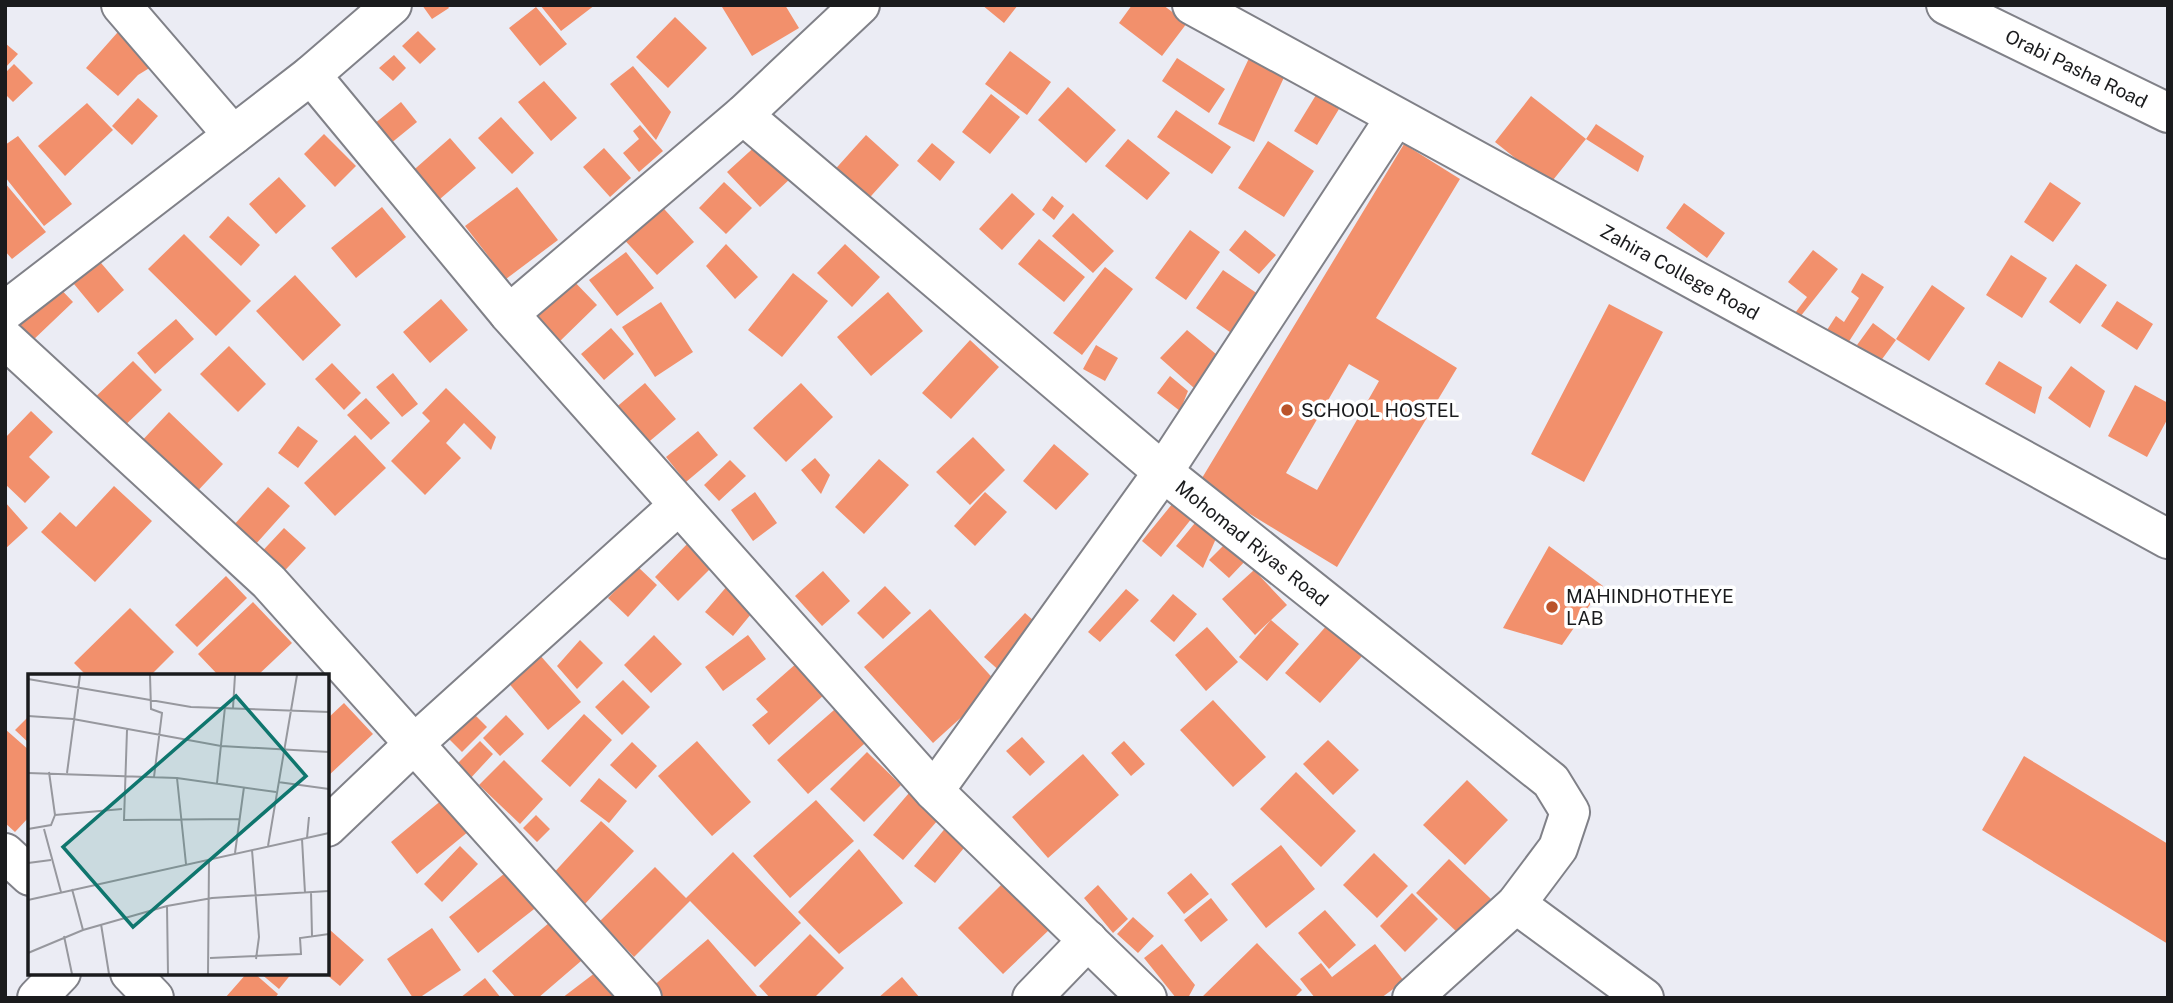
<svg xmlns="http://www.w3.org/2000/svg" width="2173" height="1003" font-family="'Public Sans',sans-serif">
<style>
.building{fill:#f2906c;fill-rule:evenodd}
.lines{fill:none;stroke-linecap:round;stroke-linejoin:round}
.minor-casing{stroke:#808188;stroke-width:42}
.minor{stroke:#fff;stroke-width:38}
.poi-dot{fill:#bb542b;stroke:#fff;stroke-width:2.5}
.labels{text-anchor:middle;stroke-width:7;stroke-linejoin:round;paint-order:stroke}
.street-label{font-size:19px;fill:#1a1b1d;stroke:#fff}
.poi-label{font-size:19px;fill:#1a1b1d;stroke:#fff;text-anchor:start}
.inset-road{fill:none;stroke:#97989e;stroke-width:2}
.view{fill:#0f766e;fill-opacity:0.15;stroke:#0f766e;stroke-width:3.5}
.inset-edge{fill:none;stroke:#1a1b1d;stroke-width:3.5}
</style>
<rect width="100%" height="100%" fill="#ebecf4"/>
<path class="building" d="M422 5H447L449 8 432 19Z
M540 5H595L561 31Z
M725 5H785L799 28 752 56 722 7Z
M982 5H1018L1004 23Z
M1132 5H1163L1187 23 1162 56 1119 23Z
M536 7 567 44 540 66 509 28Z
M675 17 707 48 668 88 636 57Z
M125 24 156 64 138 75 118 96 86 68Z
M418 31 436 49 420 64 402 46Z
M5 43 18 54 5 68Z
M1010 51 1051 82 1027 115 985 84Z
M1251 54 1287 71 1254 142 1218 124Z
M394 55 406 68 393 81 379 68Z
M1177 58 1225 89 1209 113 1162 81Z
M14 64 33 83 13 102 5 94V73Z
M633 66 671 112 656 140 610 84Z
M544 81 577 118 551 141 518 102Z
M1068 87 1116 130 1086 163 1038 120Z
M991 94 1020 117 990 154 962 132Z
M1316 95 1339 109 1317 145 1294 131Z
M1531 96 1586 139 1549 185 1495 142Z
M138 98 158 116 132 145 112 126Z
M401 102 417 122 390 144 374 124Z
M87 103 113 130 65 176 38 146Z
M1176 110 1231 147 1212 174 1157 137Z
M501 117 534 153 512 174 478 138Z
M1596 124 1644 156 1638 172 1586 139Z
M640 125 663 151 639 172 623 153 639 139 633 131Z
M324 134 356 166 335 187 304 154Z
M866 135 899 165 863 205 830 175Z
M18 136 72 204 44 226 5 177V145Z
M450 138 476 168 433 205 408 175Z
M1128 139 1170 173 1147 200 1105 166Z
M1268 141 1314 171 1284 217 1238 188Z
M760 142 792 177 760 207 727 172Z
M932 143 955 162 940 181 917 161Z
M1404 144 1460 179 1376 318 1457 368 1337 567 1199 483ZM1349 364 1379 381 1317 490 1286 473Z
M604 148 631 178 610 197 583 167Z
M279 177 306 206 276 234 249 204Z
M724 182 752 208 726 234 699 208Z
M2050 182 2081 203 2053 242 2024 222Z
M5 183 46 232 12 259 5 251Z
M517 187 558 240 506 279 465 226Z
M1012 193 1035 214 1002 250 979 229Z
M1052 196 1064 206 1054 220 1042 210Z
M656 200 694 242 657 275 618 233Z
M1684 203 1725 233 1707 258 1666 228Z
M382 207 406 237 356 278 331 248Z
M1073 213 1114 251 1093 273 1052 236Z
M228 216 260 245 241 266 209 237Z
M1190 230 1220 252 1186 300 1155 278Z
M1245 230 1276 255 1259 274 1229 250Z
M184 234 251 301 216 336 148 269Z
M1039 239 1085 277 1064 302 1018 264Z
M726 244 758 277 735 299 706 266Z
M845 244 880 277 852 307 817 273Z
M90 250 124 290 98 313 64 272Z
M1813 250 1838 269 1800 317 1795 313 1807 297 1788 282Z
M626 252 654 288 617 316 589 280Z
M2011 255 2047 278 2022 318 1986 295Z
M2076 264 2107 285 2080 324 2049 302Z
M1105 267 1133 289 1082 355 1053 333Z
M1223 270 1268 301 1241 340 1196 308Z
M793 273 828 301 782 357 748 330Z
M1862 273 1884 287 1848 343 1827 330 1836 316 1844 322 1859 298 1851 292Z
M295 275 341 325 303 361 256 311Z
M568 275 597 305 556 345 527 315Z
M54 282 73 302 30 343 10 322Z
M1932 285 1965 308 1929 361 1896 339Z
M888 292 923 331 871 376 837 337Z
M441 299 468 330 430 363 403 332Z
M2117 301 2153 324 2137 350 2101 326Z
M661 302 693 352 655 377 622 327Z
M1609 304 1663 332 1584 482 1531 454Z
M176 319 194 339 155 374 137 353Z
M1873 323 1896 340 1880 362 1857 345Z
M611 328 634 354 604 380 581 354Z
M1187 330 1228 364 1202 395 1160 358Z
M970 340 999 367 951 419 922 393Z
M1096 345 1118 358 1105 381 1083 369Z
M229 346 266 384 238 412 200 374Z
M133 361 162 390 117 433 89 403Z
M1999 361 2042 387 2035 414 1985 384Z
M332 363 361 393 344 410 315 379Z
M2071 366 2105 391 2090 428 2048 398Z
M393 373 418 404 402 417 376 387Z
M1170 376 1188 391 1180 411 1157 393Z
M645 383 676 419 638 451 607 415Z
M801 383 833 417 786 462 753 428Z
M2135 385 2168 403V418L2147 457 2108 436Z
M446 388 496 437 491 450 464 423 446 443 461 458 425 495 391 461 430 421 422 413Z
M366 398 390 423 371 440 347 415Z
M31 411 53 432 29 457 50 477 25 503 5 484V438Z
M169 412 223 464 191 498 137 446Z
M298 426 318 441 298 468 278 453Z
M698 431 718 455 686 482 666 457Z
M355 435 386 468 335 516 304 483Z
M973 437 1005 470 970 505 936 472Z
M1054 444 1089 474 1056 510 1023 481Z
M815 458 830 475 821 494 801 470Z
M879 459 909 485 864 534 835 507Z
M730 460 746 476 719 501 704 485Z
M114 486 152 521 95 582 41 532 60 512 76 527Z
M268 487 290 506 255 545 233 526Z
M755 492 777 523 753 541 731 510Z
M985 492 1007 512 975 546 954 526Z
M5 502 28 528 5 549Z
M1173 503 1192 518 1161 557 1142 541Z
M1199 518 1218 534 1203 568 1176 546Z
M284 528 306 548 274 582 252 562Z
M1229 540 1248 558 1229 578 1209 560Z
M690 541 714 565 678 601 655 577Z
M1549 546 1603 586 1562 645 1503 628Z
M638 567 657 585 628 617 608 598Z
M1254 570 1287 605 1255 635 1222 599Z
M823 571 850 601 822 626 795 596Z
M226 576 247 598 197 647 175 625Z
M728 585 756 608 733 636 705 612Z
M885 586 911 613 883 639 857 613Z
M1126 589 1139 600 1100 642 1088 632Z
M1173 594 1197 614 1174 642 1150 621Z
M253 602 292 643 257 676H219L198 654Z
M130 608 174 652 150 676H87L74 663Z
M930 609 998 684 933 743 864 667Z
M1025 613 1043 629 1002 673 984 657Z
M1271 620 1299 644 1267 681 1239 657Z
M1328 624 1363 655 1320 703 1285 673Z
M1207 627 1238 662 1206 691 1175 655Z
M654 635 682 664 651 693 624 665Z
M748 635 766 659 723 691 705 667Z
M580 640 603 663 577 689 557 666Z
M539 654 581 702 548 730 507 681Z
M798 662 826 693 769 745 752 725 768 712 756 699Z
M623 680 650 707 622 735 595 707Z
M1213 700 1266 757 1233 787 1180 730Z
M344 703 373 734 327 777V719Z
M842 703 873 736 808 794 777 760Z
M467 707 487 727 462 752 441 731Z
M584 714 612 740 570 787 541 761Z
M30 715V744L15 730Z
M506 715 524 734 500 756 483 738Z
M5 729 30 751V816L15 832 5 823Z
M1022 737 1045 762 1030 776 1006 751Z
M1328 740 1359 770 1333 795 1303 764Z
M480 741 493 754 468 781 453 768Z
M697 741 751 802 712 836 658 776Z
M1124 741 1145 764 1131 776 1111 753Z
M632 742 657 766 636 789 610 765Z
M867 752 901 785 864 822 830 789Z
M1083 754 1119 795 1048 858 1012 817Z
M2024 756 2168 844V944L1982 830Z
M504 760 543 799 520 824 479 785Z
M1296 772 1356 831 1321 867 1260 809Z
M599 778 627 801 609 823 580 801Z
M1467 780 1508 820 1465 865 1423 825Z
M915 786 945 812 903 860 873 835Z
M443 799 469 831 417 874 391 842Z
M816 800 854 841 790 898 753 856Z
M536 815 550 829 537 842 523 828Z
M952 820 973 837 935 883 914 866Z
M601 821 634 851 584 905 551 876Z
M1281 845 1315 889 1266 928 1231 884Z
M460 846 478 864 442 902 424 884Z
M859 849 903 903 839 954 798 912Z
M733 852 801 923 755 967 690 901 634 957 600 921 655 867 686 898Z
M1374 853 1408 886 1377 918 1343 885Z
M1449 859 1491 899 1459 934 1416 893Z
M509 870 538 906 478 953 449 917Z
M1191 873 1209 894 1184 914 1167 893Z
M1004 882 1050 929 1003 974 958 928Z
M1098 885 1128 919 1113 933 1084 898Z
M1412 893 1438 919 1405 952 1380 926Z
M1211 898 1228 920 1201 942 1184 920Z
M1325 910 1356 945 1329 969 1298 933Z
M556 917 588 955 538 998H516L492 971Z
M1133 917 1154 936 1138 953 1117 934Z
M432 928 461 970 419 998H413L387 959Z
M330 930 364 960 340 986 327 975V933Z
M810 934 844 968 814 998H770L759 986Z
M708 939 757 996 754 998H660L651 988Z
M1257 943 1302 990 1294 998H1201Z
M1162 944 1195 985 1188 998H1176L1144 958Z
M1375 944 1404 981 1381 998H1315L1300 979 1321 963 1332 977Z
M604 966 631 998H562Z
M247 973H254L278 994 275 998H225Z
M260 973H292L279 989Z
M902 977 920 998H878Z
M485 978 501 998H460Z"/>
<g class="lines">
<g class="minor-casing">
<g id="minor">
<path d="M121 5 233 135"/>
<path id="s1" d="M1192 5 2168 539"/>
<path id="s2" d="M1946 5 2168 113"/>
<path d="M311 75 509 314 934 791 1147 998"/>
<path id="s3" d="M743 115 1163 472 1551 781 1570 812 1558 848 1516 904 1412 998"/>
<path d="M5 311 311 75 392 5"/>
<path d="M509 314 743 115 860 5"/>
<path d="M5 339 269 582 642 998"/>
<path d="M934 791 1163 472 1395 118"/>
<path d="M327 827 415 743 679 505"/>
<path d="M5 853 30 876"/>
<path d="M1516 904 1644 998"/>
<path d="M130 973 154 998"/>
<path d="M37 998 61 973"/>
<path d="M1032 998 1088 940"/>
</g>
</g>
<use href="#minor" class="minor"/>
</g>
<g class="poi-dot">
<circle cx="1287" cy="410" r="7"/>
<circle cx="1552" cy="607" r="7"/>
</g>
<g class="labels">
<g class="street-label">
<text dy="7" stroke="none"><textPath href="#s2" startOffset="145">Orabi Pasha Road</textPath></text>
<text dy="7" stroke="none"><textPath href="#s1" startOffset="556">Zahira College Road</textPath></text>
<text dy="7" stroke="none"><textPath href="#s3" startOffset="665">Mohomad Riyas Road</textPath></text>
</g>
<g class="poi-label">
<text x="1301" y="417">SCHOOL HOSTEL</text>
<text x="1566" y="603">MAHINDHOTHEYE<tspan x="1566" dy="22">LAB</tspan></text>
</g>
</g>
<g transform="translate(28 674)">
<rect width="301" height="301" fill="#ebecf4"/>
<path class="inset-road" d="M122 1 123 35 134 39 126 103M0 5 163 33 301 38M205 34 207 1M0 42 45 45 193 72 301 78M99 56 96 146 211 145M0 99 149 104 248 118M39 99 52 1M149 104 158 190M250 108 301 115M189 109 197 33M27 141 94 135M0 155 23 151 27 141 21 98M16 155 33 218M301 159V135M279 164 281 143M274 165 277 219M240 172 269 1M224 176 231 263 228 285M207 179 216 113M0 189 23 186M44 215 55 256M283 218 284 262M0 226 301 159M139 232 140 300M73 250 81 300M36 262 44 300M0 279 55 256 139 232 184 224 301 217M182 284 273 280 272 264 301 260M180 300 181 185"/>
<path class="view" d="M208 22 278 102 105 253 35 173Z"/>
<rect width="301" height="301" class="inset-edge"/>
</g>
<rect width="2173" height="1003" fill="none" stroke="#1a1b1d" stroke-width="14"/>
</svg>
